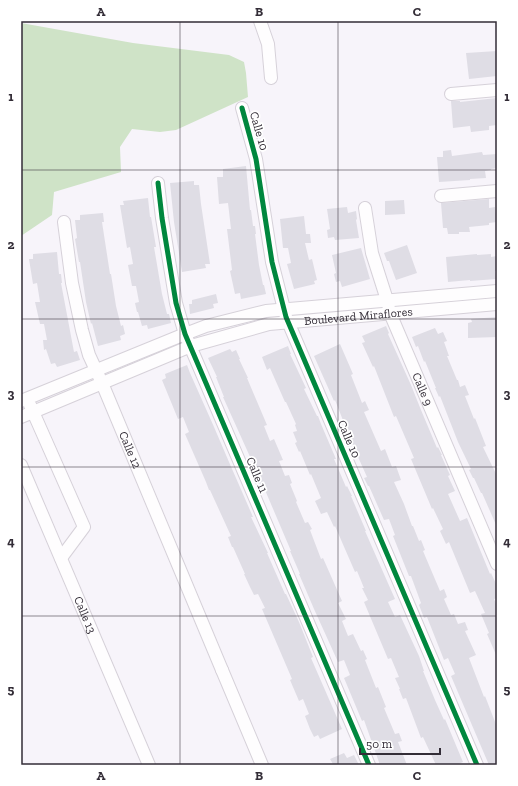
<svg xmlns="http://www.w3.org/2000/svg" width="518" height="786" font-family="'Zilla Slab',serif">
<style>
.green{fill:#cfe3c7}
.building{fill:#dfdde5}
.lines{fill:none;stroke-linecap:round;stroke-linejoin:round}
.minor-casing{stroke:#d6d1d9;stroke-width:14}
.minor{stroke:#fefdfe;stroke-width:12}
.cycleway-casing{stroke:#fff;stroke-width:8}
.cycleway{stroke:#00873e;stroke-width:5}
.grid{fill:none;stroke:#332d37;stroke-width:1;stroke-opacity:0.55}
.labels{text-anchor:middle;stroke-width:3.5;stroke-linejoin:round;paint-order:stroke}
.street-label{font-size:12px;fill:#332d37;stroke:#fff}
.neatline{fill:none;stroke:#332d37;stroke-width:1.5}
.grid-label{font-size:13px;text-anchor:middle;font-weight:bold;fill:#332d37}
</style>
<rect width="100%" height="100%" fill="#f7f4fa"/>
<path class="green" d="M21 23 133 43 229 55 244 62 246 73 248 97 176 130 160 132 132 129 120 147 121 172 54 192 52 215 21 236Z"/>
<path class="building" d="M497 51V76L469 79 466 53Z
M497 98V125L489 126V130L471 132 470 126 453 128 451 101H460V102Z
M451 150 452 156 482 152 483 155 497 154V168L491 169V170L485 171 486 178 470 179V180L439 182 437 157H443V151Z
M246 166 250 210H251L253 226H255L256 234H255L259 265 263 285H264L266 294 241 299 240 293 235 294 230 271 232 270 227 229H231L228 203 219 204 217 177H223V169Z
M194 181V185H199L201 204 210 264H205L206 268 182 272 174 222 170 183Z
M148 198 150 217H151L156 247H154L162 294 167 314H169L171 323 148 329 147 325 142 326 138 312H137L135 303 139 302 136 286H132L128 265 133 264 130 247 127 248 120 205H124L123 201Z
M489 199V208L495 207 497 222 489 223V225L469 227 470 232H459V234H448L447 228H443L441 203Z
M404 200 405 214 385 215V201Z
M347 207 348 213 356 211 357 219 356 220 359 238 335 240 334 237 328 238 327 230 330 229 327 209Z
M103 213 104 222H102L110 274H111L116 306 121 326 123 325 125 334 120 336 121 340 98 346 92 323 91 324 86 302 80 262H79L75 239 77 238 75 220H80V215Z
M304 216 306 234H310L311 243H305L309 260 312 259 317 280 314 281 315 284 294 289 287 264 291 263 288 248H283L280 219Z
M407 245 417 273 396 280 389 261H387L384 253Z
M361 248 370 279 342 287 340 281 336 282 334 274 336 273 332 255Z
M57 252 59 274H61L62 283H61L74 352 77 351 80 360 57 367 55 363 51 364 46 349 44 350 43 340H47L44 324H40L35 302H40L37 283 33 284 29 259H33V254Z
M477 254V255L491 254V257L497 256V271H495L496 279 470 281V280L448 282 446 257Z
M216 294 218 303 213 304 214 308 190 314 189 304H192V300Z
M497 317V337L468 338V323L472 322 471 319Z
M386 326 389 333 388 334 411 385 421 410 437 448 438 447 442 455H441L450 475 448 476 455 491 448 494 460 521 467 518 490 574 491 573 497 586V598L494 599 497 606V657L487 634 489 633 481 614 485 613 475 591 470 593 449 542 446 544 440 531 443 529 433 508 432 509 411 459 414 458 396 416 394 417 374 366 373 367 362 343 365 342 362 336Z
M435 328 438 334 443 332 447 341 444 342 449 356H447L457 380H458L460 387 465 385 469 395 465 396 474 419 475 418 486 446 483 447 497 476V527L482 493H481L474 478H473L469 470 471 469 458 442 440 396 439 397 435 388H436L425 361 424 362 418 346 416 347 412 337Z
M340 344 353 374 351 375 362 403 365 401 369 410 364 412 381 451 385 449 392 467 396 466 401 480 394 482 404 504 412 526H413L419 541 421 540 425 550 423 551 440 591 444 589 447 597 444 599 451 615 454 614 458 624 465 622 468 630 465 631 476 655 469 658 484 697 485 696 497 727V765H489L451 676 455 674 448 658 444 660 427 617 424 618 419 605 421 603 411 576H409L393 536 395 535 389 519 384 520 369 486H368L364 478 367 477 345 428H346L335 400 334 401 314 356Z
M288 346 291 354H290L306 388 304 389 317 416H318L321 424 336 459H334L346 487 347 486 352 496H351L366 531H365L391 590 395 599 388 602 395 617 400 615 419 656 424 671H423L435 700 444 720 445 719 463 762 456 765H436L423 737 421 738 406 698 403 699 399 689H400L395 678 399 677 391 658 388 659 364 602 368 600 362 588H364L357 571 355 572 335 526 334 527 327 512 321 514 315 501 321 498 311 474 310 475 300 451 299 452 295 443 297 442 293 432 297 431 295 425 296 424 286 402H285L270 368 267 370 262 357Z
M230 349 232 352 236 350 240 359H239L248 378H247L267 425 264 426 270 441 274 439 283 460 279 461 285 476 289 475 292 483 290 484 297 501 296 502 305 523 308 522 312 529 310 530 321 559 323 558 342 601 338 603 346 619 342 621 348 636 353 634 361 651 363 650 367 659 365 660 376 688 378 687 386 707 384 708 395 734 399 733 402 741 398 742 407 765H380L364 720 362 721 344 678 350 675 344 660 338 662 314 609 299 574H300L290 551H291L265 490 262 491 259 482 261 481 223 397H224L216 377H217L208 358Z
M187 365 190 373 214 427 229 462 253 517H251L268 553H267L285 594H286L299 622 313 657 311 658 342 729 320 739 318 735 314 737 310 729 305 716 309 714 303 699 299 701 290 680 292 679 262 609 265 608 258 594 254 595 250 587 244 574H245L233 547H232L228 537 231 536 210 490H209L206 482 185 434 189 432 183 417 178 419 162 380 166 378 165 374Z
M344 753 347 758 354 755 359 765H331L333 764 330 759Z"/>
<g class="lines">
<g class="minor-casing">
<g id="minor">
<path d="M260 21 268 44 271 78"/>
<path d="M451 94 497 90"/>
<path d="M242 108 256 159 272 262 286 317 477 765"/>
<path d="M158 183 162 218 176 303 185 334 369 765"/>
<path d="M441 196 497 191"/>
<path id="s1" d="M365 208 372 253 387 300 390 313 497 564"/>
<path id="s2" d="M64 222 72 283 82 330 89 355 102 383 222 670"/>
<path d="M21 401 185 334 206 326 266 311 497 291"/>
<path d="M30 405 84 527 61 558"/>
<path id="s3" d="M21 417 191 346 269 324 497 304"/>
<path id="s4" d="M21 465 149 765"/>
<path d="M222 670 262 765"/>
</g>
</g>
<use href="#minor" class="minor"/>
<g class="cycleway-casing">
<path id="cycleway" d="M242 108 256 159 272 262 286 317 477 765
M158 183 162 218 176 303 185 334 369 765"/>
</g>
<use href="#cycleway" class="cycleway"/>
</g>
<path class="grid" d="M180 21V765M338 21V765M21 170H497M21 319H497M21 467H497M21 616H497"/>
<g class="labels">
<g class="street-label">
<text transform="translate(259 131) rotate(74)" y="4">Calle 10</text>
<text dy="4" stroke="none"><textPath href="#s3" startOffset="355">Boulevard Miraflores</textPath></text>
<text dy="4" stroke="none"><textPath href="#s1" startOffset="191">Calle 9</textPath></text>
<text transform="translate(349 439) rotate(67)" y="4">Calle 10</text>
<text dy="4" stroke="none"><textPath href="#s2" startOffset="239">Calle 12</textPath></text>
<text transform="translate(257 475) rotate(67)" y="4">Calle 11</text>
<text dy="4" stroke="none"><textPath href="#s4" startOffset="163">Calle 13</textPath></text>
</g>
</g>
<rect width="518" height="786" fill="none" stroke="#ffffff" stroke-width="44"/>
<path d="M360 748v6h80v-6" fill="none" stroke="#332d37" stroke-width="2"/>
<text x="366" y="748" font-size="12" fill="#332d37" stroke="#ffffff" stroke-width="3" paint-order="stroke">50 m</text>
<rect x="22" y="22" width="474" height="742" class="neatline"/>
<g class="grid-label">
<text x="101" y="16">A</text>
<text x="259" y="16">B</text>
<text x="417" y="16">C</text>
<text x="11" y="101">1</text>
<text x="507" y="101">1</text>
<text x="11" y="249">2</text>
<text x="507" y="249">2</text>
<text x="11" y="398">3</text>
<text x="507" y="398">3</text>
<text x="11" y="546">4</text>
<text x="507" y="546">4</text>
<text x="11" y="694">5</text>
<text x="507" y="694">5</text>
<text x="101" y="780">A</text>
<text x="259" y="780">B</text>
<text x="417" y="780">C</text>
</g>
</svg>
